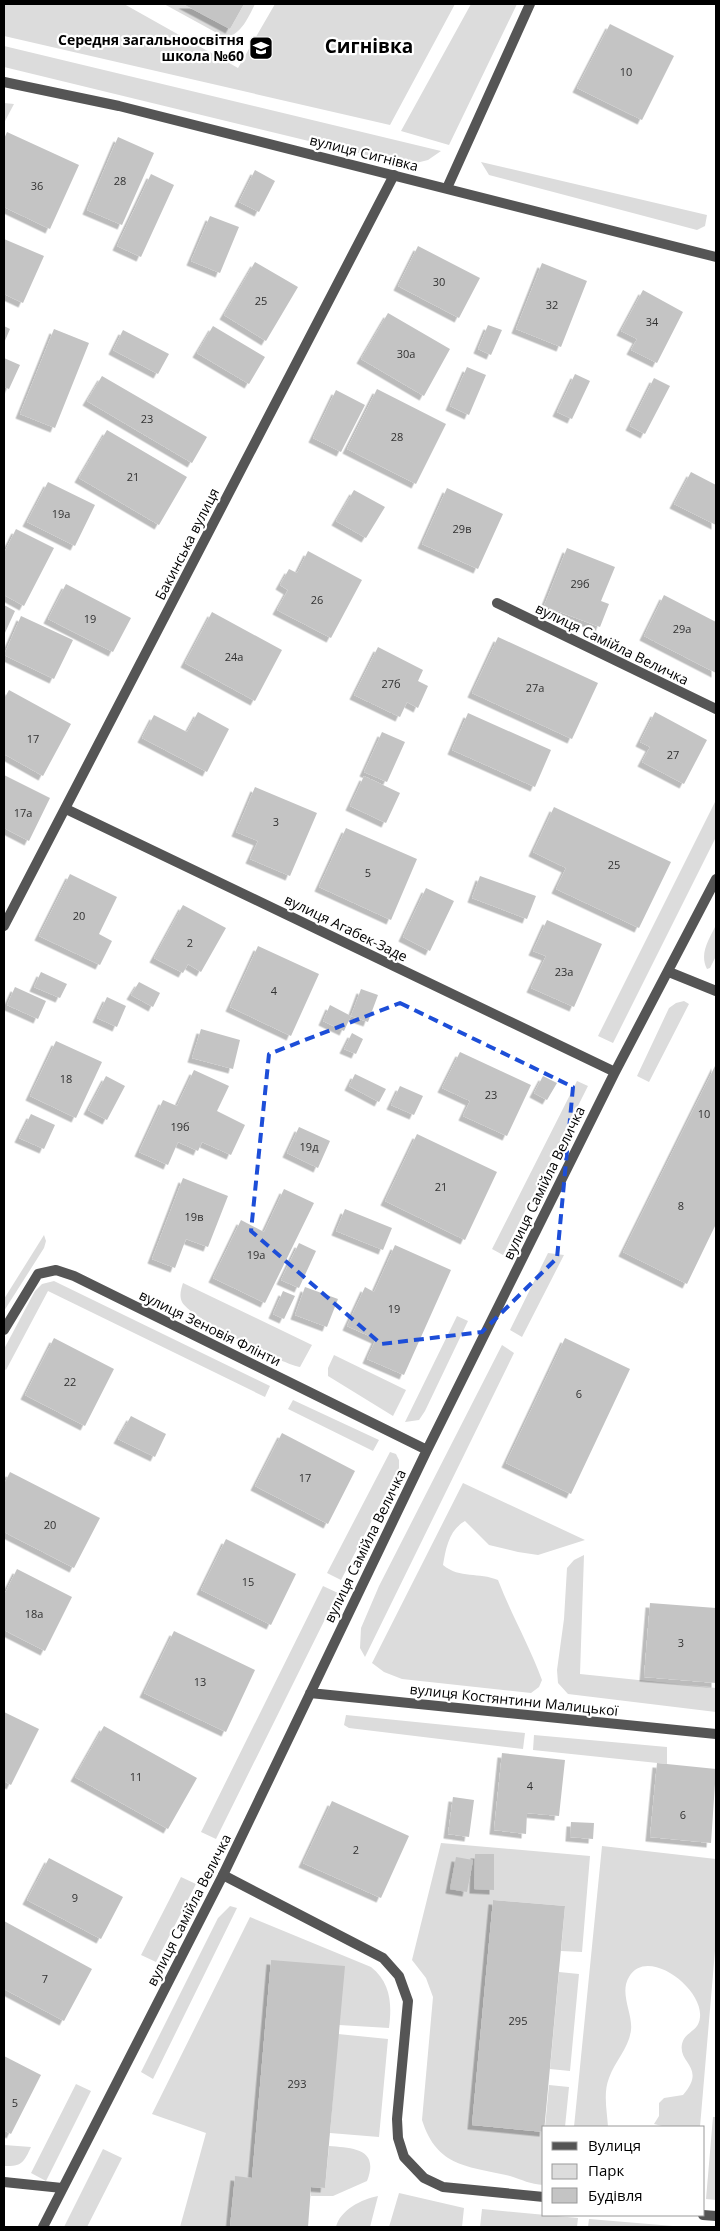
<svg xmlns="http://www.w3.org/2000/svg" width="720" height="2231" font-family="'Open Sans',sans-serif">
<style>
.green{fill:#dcdcdc}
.building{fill:#c4c4c4;filter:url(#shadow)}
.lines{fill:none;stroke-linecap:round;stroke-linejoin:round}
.service{stroke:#555;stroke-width:10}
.pedestrian{stroke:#555;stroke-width:10}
.minor{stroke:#555;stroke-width:10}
.tertiary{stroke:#555;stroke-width:10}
.marked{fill:none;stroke:#1d4ed8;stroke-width:4;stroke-dasharray:10 6;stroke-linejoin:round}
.labels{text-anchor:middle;stroke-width:4.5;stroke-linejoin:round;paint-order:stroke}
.number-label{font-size:11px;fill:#313131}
.poi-label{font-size:14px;font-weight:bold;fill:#000;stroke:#fff;text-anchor:end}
.street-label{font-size:14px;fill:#000;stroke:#fff}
.district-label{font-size:19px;font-weight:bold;fill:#000;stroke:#fff}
</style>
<defs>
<filter id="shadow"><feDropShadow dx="-4.5" dy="4.5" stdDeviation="0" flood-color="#0004"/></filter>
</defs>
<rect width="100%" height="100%" fill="#fff"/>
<path class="green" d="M4 4H124L238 68 275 4H455L390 125 4 36Z
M164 4H183L230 29 244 4H255C248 18 242 33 226 38Z
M471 4H517L449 145 401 131Z
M4 46 441 151 428 160 408 165 4 67Z
M4 103 14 104 4 123Z
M481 162 707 215 705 226 697 230 489 175Z
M716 800V837L613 1043 598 1036Z
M716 925V956L710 968 707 969C699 953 709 940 716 925Z
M684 1001 689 1004 649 1082 637 1076 669 1008 676 1003Z
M577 1081 588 1086 503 1255 492 1249Z
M44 1235 46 1241 44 1248 4 1311V1299Z
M548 1253 564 1255 522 1337 510 1330Z
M54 1281 270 1386 265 1397 48 1291 6 1370 4 1369V1349L35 1291 42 1284Z
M183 1283 312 1345 300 1367C283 1365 188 1316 182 1302 179 1296 181 1289 183 1283Z
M457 1316 468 1321 425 1411 419 1420 405 1422Z
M502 1345 514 1353 365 1657 360 1648 361 1628 379 1586Z
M334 1355 406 1390 393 1416 328 1376V1368Z
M293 1400 379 1440 373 1451 288 1409Z
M390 1452 396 1454 399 1460V1468L341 1580 327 1573Z
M463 1483 585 1540 538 1555 518 1552 489 1545 465 1521C449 1530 446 1548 443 1565 460 1579 479 1572 498 1580 511 1614 529 1645 542 1680L539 1687 531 1693 402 1679 384 1672 372 1663Z
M584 1555 580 1674 716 1688V1712L568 1694 558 1683 557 1670 564 1619 567 1568 574 1560Z
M323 1586 338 1593 216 1839 201 1832Z
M346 1715 525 1733 523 1749 349 1728 344 1725Z
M534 1735 667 1747V1764L533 1750Z
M441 1843 590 1856 582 1952 561 1951 565 1906 493 1900 472 2125 544 2132V2185C529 2184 523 2180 510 2176 469 2166 437 2168 422 2120L433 1997 426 1978 412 1960Z
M602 1846 716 1859V1939L700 2127H666L654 2124 659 2116V2103L664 2098 683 2095C707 2067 678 2064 682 2044 685 2031 699 2032 700 2017 703 1988 647 1946 629 1977 619 1993 633 2014 631 2030 629 2048 615 2061 609 2078 603 2093 607 2111 608 2127H574Z
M181 1877 196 1884 156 1962 141 1955Z
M230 1906 237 1908 153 2079 141 2072 218 1918Z
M250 1917 371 1967C391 1983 392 2004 389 2028L339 2025 271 1960 252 2178 235 2177 230 2227H180L206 2133 152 2114Z
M559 1972 579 1974 570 2071 550 2069Z
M338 2034 388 2039 379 2137 330 2133Z
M76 2084 91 2091 46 2181 31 2173Z
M549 2085 569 2087 565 2127H545Z
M713 2117H716V2200L706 2199Z
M4 2145 31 2147C24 2162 22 2167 4 2166Z
M329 2146C352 2148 380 2148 367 2181L333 2196H311V2187L325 2188Z
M103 2149 122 2158 87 2227H64Z
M399 2193 464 2208 462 2227H389Z
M378 2196 370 2227H336C340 2210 362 2199 378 2196Z
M482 2209 578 2218 577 2227H480Z
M589 2219 673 2226V2227H588Z"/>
<path class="building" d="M183 4H244L230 29Z
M610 24 674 56 642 120 577 88Z
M7 132 79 165 50 229 4 207V139Z
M118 137 154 153 122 225 87 210Z
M255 170 275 181 259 212 239 202Z
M151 174 174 185 141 257 117 246Z
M210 216 239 227 220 273 191 261Z
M4 239 44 256 23 303 4 294Z
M418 246 480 278 459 318 398 286Z
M255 262 298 287 266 341 224 315Z
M542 263 587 281 561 347 516 329Z
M643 290 683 312 657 363 631 350 637 339 621 331Z
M388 313 450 349 424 396 361 359Z
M488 325 502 330 491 355 478 349Z
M4 326 10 329 4 343Z
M213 326 265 357 249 384 197 353Z
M54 329 89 343 55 428 20 414Z
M123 330 169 354 158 374 113 350Z
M4 358 20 365 9 389 4 387Z
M467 367 486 375 469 415 450 406Z
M575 374 590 381 572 419 557 412Z
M102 376 207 437 192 463 87 401Z
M654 378 670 386 645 434 630 426Z
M377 389 446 424 416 484 347 449Z
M336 390 365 405 341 452 313 438Z
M107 430 187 477 159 525 79 478Z
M691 472 716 485V525L674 504Z
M48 482 95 505 75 546 27 522Z
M447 488 503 514 478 569 422 544Z
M354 490 385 507 366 538 336 521Z
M16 529 54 548 24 606 4 595V553Z
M567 548 615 567 601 601 609 604 600 627 544 606Z
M308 551 362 580 331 638 277 610 288 590 280 585 289 569 297 573Z
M66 584 131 618 113 652 48 619Z
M664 595 716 622V673L644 636Z
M4 605 15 611 4 635Z
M212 612 282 650 255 701 185 663Z
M21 616 73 640 54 679 4 655Z
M498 637 598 683 572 739 472 693Z
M378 647 423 670 418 681 428 686 418 708 407 702 400 717 354 695Z
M9 690 71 724 43 776 4 754V699Z
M198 712 229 729 207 772 142 738 154 715 187 732Z
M655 712 707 740 684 784 642 762 650 747 640 742Z
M468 713 551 750 535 787 452 750Z
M382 732 405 742 387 782 364 772Z
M4 775 50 798 29 841 4 828Z
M364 776 400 793 386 823 350 806Z
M255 787 317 813 290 876 250 859 258 841 236 832Z
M554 807 671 862 639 928 556 889 566 868 533 852Z
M346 828 417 859 391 920 319 887Z
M70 874 117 897 99 934 112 941 100 965 39 936Z
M480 876 536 896 527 919 472 898Z
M426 888 454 901 430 951 403 937Z
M183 905 226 928 201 972 188 964 183 973 154 958Z
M547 920 602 944 574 1007 531 988 546 956 533 951Z
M258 946 319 974 291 1036 230 1007Z
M41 972 67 984 60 998 34 987Z
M139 982 160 993 153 1007 131 995Z
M15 987 46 1001 38 1019 7 1005Z
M361 989 378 995 368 1022 351 1016Z
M107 997 126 1006 117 1027 97 1018Z
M330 1005 351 1016 344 1031 323 1021Z
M201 1029 240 1040 233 1069 192 1058Z
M352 1033 363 1039 356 1054 344 1049Z
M56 1041 102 1062 76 1118 30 1096Z
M460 1052 531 1085 507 1136 463 1116 470 1101 442 1088Z
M716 1064V1224L687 1284 623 1252Z
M194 1070 229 1086 217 1111 245 1125 231 1155 202 1142 198 1151 178 1142 168 1165 139 1152 163 1100 177 1106Z
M355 1074 386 1089 379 1102 349 1086Z
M106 1076 125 1086 107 1120 88 1110Z
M543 1076 557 1083 547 1100 534 1093Z
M400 1086 423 1096 414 1115 391 1105Z
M31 1114 55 1125 44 1149 19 1138Z
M299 1127 330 1141 318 1168 287 1153Z
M417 1134 497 1172 465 1240 385 1201Z
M183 1178 228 1196 208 1247 186 1239 175 1268 152 1259Z
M284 1189 314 1203 265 1303 213 1278 241 1220 264 1232Z
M345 1209 392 1228 383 1250 336 1231Z
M299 1243 316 1251 299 1288 281 1280Z
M395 1245 451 1270 404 1375 367 1359 376 1339 347 1326 365 1287 374 1292Z
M305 1287 338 1299 327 1327 295 1315Z
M283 1291 295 1296 284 1319 273 1314Z
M54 1338 114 1369 85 1426 25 1395Z
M565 1338 630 1369 571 1494 506 1463Z
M131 1416 166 1434 155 1457 118 1439Z
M282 1433 355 1471 328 1524 255 1486Z
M10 1472 100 1518 74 1568 4 1532V1484Z
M226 1539 296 1574 271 1625 201 1590Z
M17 1569 72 1597 45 1651 4 1630V1595Z
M650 1603 716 1608V1683L644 1677Z
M174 1631 255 1670 226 1732 144 1693Z
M4 1712 39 1729 11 1785 4 1781Z
M104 1726 197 1778 168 1829 75 1777Z
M502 1753 565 1760 559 1816 527 1813 526 1834 494 1830Z
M657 1763 716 1769 711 1843 650 1837Z
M453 1797 474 1800 469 1837 448 1834Z
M332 1801 409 1836 381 1898 303 1863Z
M571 1822 594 1823 593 1839 570 1837Z
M475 1854H494V1890L474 1889Z
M456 1857 473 1860 467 1892 450 1889Z
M49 1858 123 1897 101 1939 27 1900Z
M493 1900 565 1906 544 2132 472 2125Z
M4 1921 92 1969 64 2021 4 1989Z
M271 1960 345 1966 325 2188 311 2187 308 2227H230L235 2176 252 2178Z
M4 2056 41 2075 11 2134 4 2130Z"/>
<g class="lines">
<path class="service" d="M447 188 530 4
M497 603 716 709
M223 1875 383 1958 399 1976 408 2001 397 2119 398 2138 404 2157 424 2178 443 2187 544 2197
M703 2215 716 2216"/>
<path class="pedestrian" d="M4 2182 62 2188"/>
<path class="minor" d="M66 809 615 1072
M4 926 394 175
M669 972 716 991
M4 1330 38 1274 56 1270 74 1276 427 1450
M310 1693 716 1734
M43 2227 223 1875 427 1450 615 1072 716 879"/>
<path class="tertiary" d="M4 82 119 106 716 257"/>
</g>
<path class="marked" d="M400 1003 573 1087 557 1258 482 1332 381 1344 251 1231 269 1054Z"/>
<defs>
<g id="school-square" transform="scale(1.25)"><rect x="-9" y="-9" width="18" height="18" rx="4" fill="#000" stroke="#fff"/><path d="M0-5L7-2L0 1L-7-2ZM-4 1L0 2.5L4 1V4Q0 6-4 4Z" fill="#fff"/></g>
</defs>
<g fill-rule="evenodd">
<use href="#school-square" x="261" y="48"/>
</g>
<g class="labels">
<g class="number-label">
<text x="626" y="76">10</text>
<text x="120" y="185">28</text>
<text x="37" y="190">36</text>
<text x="439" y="286">30</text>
<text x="261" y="305">25</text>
<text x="552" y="309">32</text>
<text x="652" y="326">34</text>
<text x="406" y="358">30а</text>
<text x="147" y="423">23</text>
<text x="397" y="441">28</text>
<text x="133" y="481">21</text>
<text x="61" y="518">19а</text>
<text x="462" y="533">29в</text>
<text x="580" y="588">29б</text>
<text x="317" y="604">26</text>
<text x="90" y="623">19</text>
<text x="682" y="633">29а</text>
<text x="234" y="661">24а</text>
<text x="391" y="688">27б</text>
<text x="535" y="692">27а</text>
<text x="33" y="743">17</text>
<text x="673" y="759">27</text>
<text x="23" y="817">17а</text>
<text x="276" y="826">3</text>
<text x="614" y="869">25</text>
<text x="368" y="877">5</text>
<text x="79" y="920">20</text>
<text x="190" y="947">2</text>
<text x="564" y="976">23а</text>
<text x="274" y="995">4</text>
<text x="66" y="1083">18</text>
<text x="491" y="1099">23</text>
<text x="704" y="1118">10</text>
<text x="180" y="1131">19б</text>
<text x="309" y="1151">19д</text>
<text x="441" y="1191">21</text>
<text x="681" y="1210">8</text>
<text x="194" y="1221">19в</text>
<text x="256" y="1259">19а</text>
<text x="394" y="1313">19</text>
<text x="70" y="1386">22</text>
<text x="579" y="1398">6</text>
<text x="305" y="1482">17</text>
<text x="50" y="1529">20</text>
<text x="248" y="1586">15</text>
<text x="34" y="1618">18а</text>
<text x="681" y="1647">3</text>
<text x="200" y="1686">13</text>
<text x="136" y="1781">11</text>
<text x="530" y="1790">4</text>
<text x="683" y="1819">6</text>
<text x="356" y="1854">2</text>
<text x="75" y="1902">9</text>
<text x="45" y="1983">7</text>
<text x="518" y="2025">295</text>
<text x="297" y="2088">293</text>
<text x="15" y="2107">5</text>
</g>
<g class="poi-label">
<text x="244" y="45">Середня загальноосвітня<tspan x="244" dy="16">школа №60</tspan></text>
</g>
<g class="street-label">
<text transform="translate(364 153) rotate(14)" y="5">вулиця Сигнівка</text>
<text transform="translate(187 544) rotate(-63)" y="5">Бакинська вулиця</text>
<text transform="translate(612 644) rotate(26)" y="5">вулиця Самійла Величка</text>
<text transform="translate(346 928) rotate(26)" y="5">вулиця Агабек-Заде</text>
<text transform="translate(544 1183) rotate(-64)" y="5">вулиця Самійла Величка</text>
<text transform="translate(210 1328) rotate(26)" y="5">вулиця Зеновія Флінти</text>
<text transform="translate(365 1546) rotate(-64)" y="5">вулиця Самійла Величка</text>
<text transform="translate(514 1700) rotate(6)" y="5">вулиця Костянтини Малицької</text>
<text transform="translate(189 1910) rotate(-63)" y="5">вулиця Самійла Величка</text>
</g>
<g class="district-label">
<text x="369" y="53">Сигнівка</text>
</g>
</g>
<rect width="720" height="2231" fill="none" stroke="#000000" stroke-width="10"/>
<rect x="542" y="2126" width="162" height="90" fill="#ffffff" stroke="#999999"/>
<rect x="552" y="2142" width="25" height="8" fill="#555555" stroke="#999999"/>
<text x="588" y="2151" font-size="15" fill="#000000">Вулиця</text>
<rect x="552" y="2164" width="25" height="15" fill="#dcdcdc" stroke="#999999"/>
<text x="588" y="2176" font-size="15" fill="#000000">Парк</text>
<rect x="552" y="2188" width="25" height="15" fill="#c4c4c4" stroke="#999999"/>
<text x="588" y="2201" font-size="15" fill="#000000">Будівля</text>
</svg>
